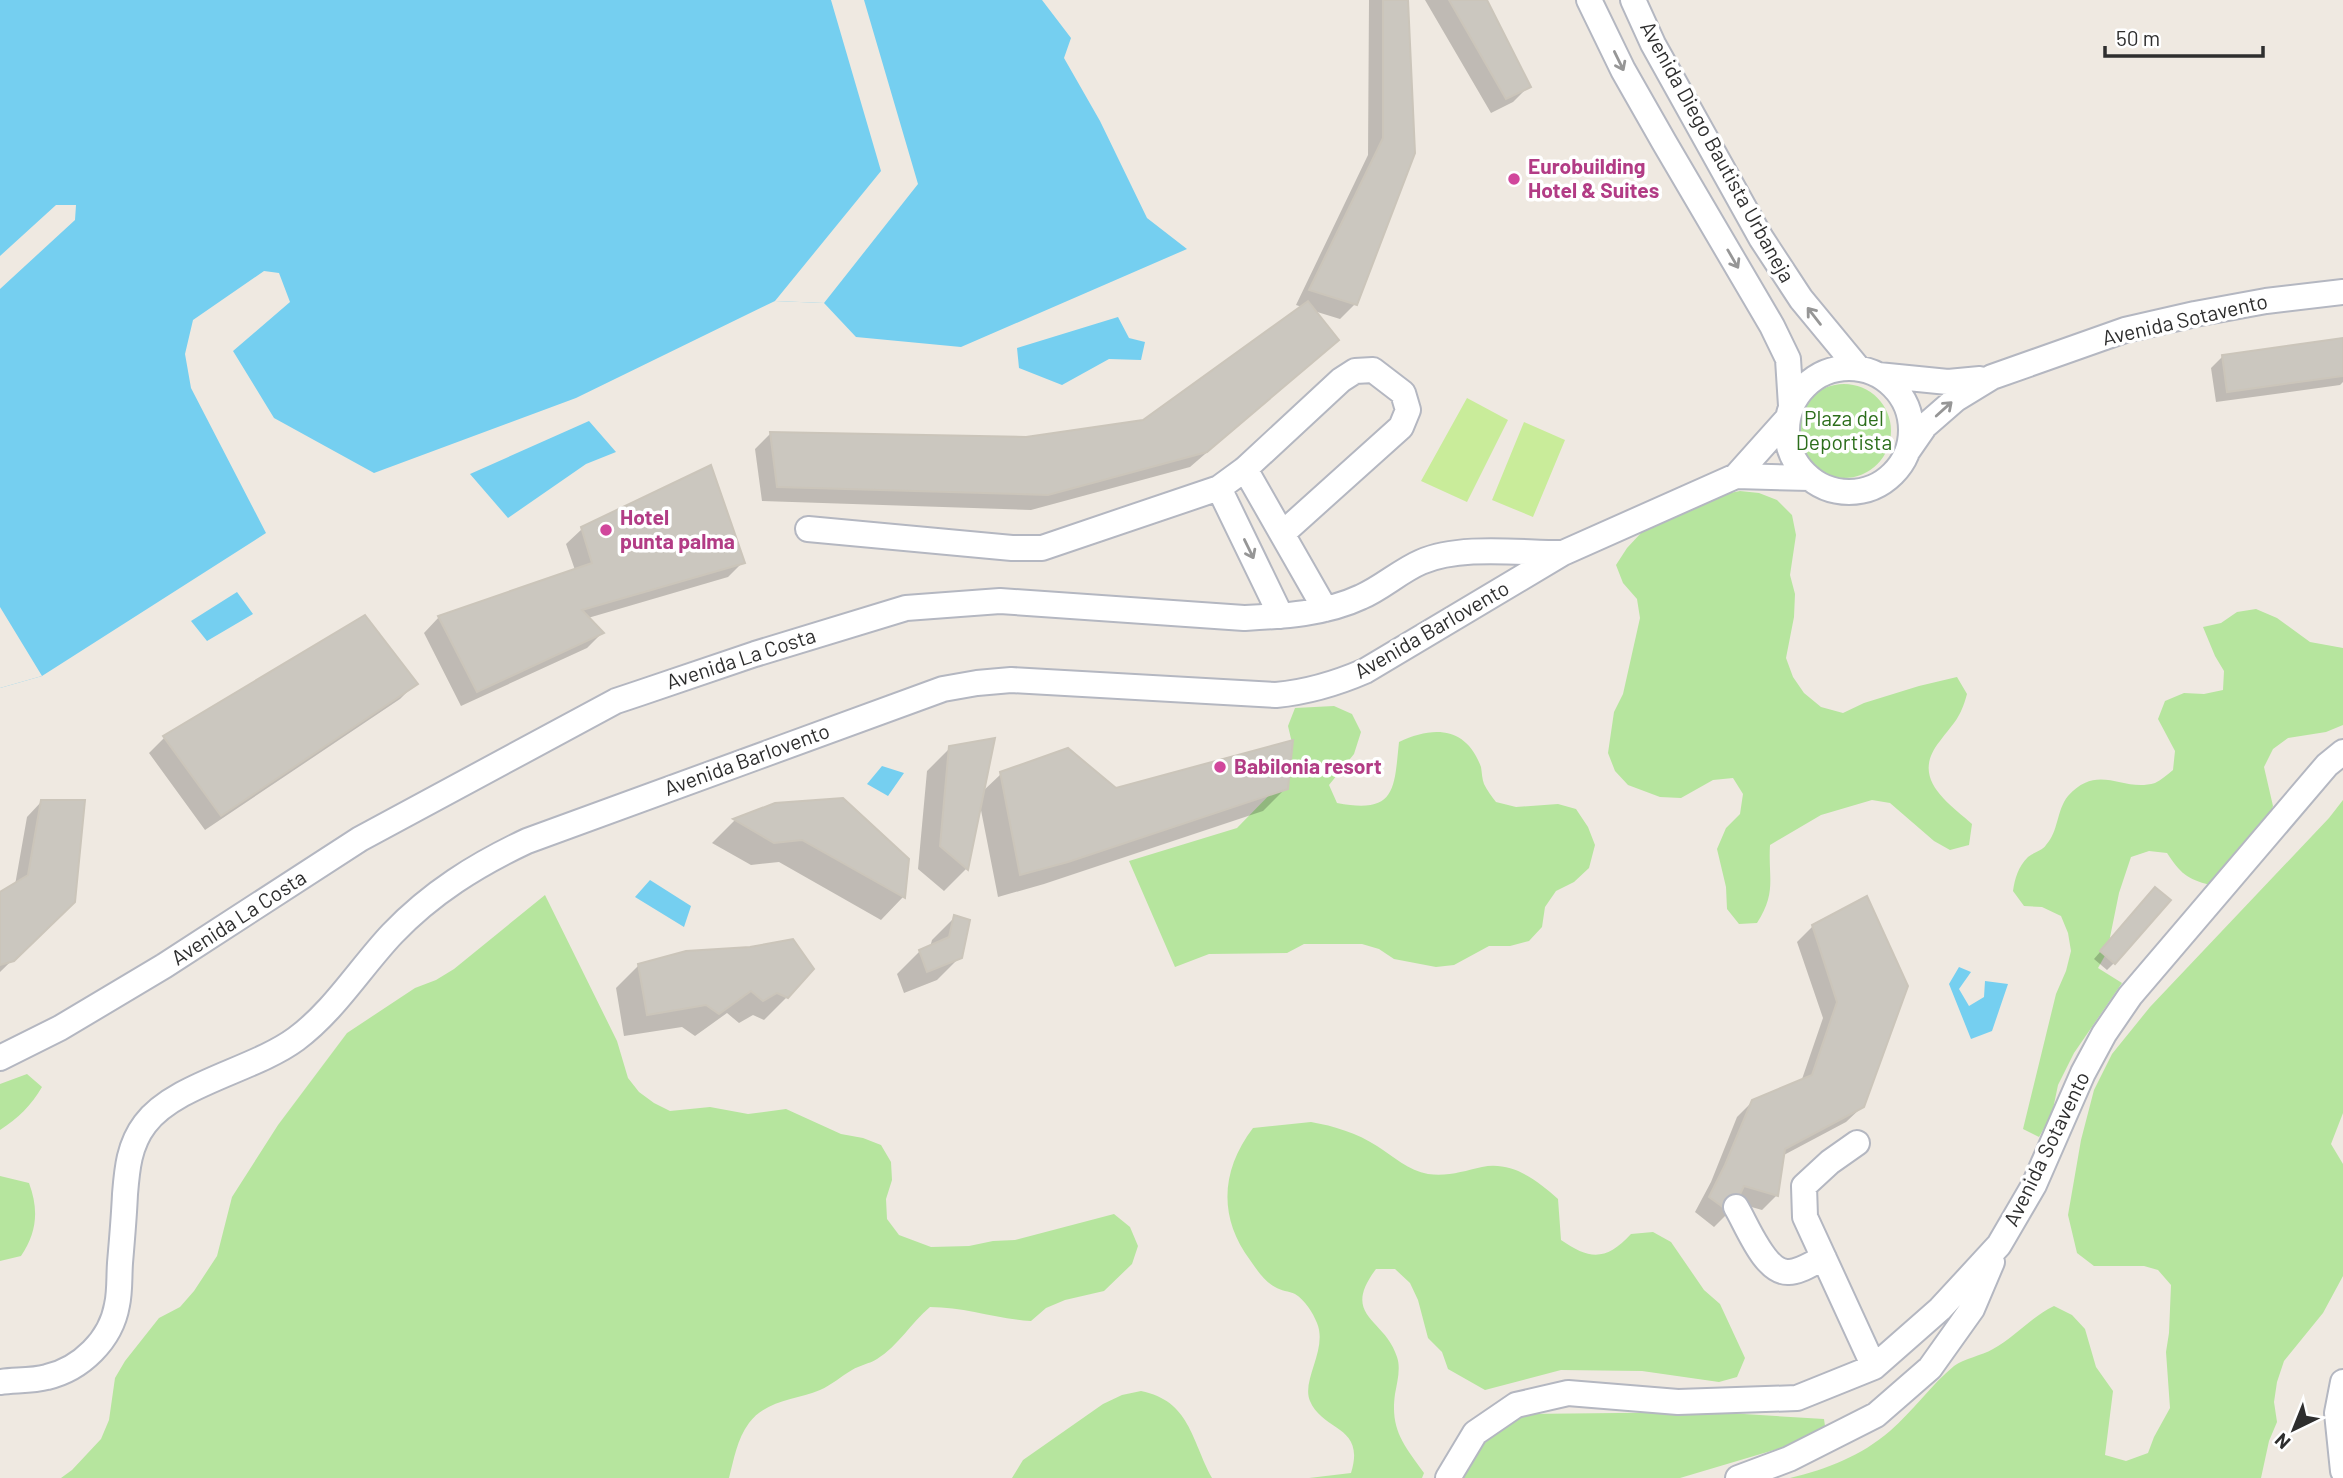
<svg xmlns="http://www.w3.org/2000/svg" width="2343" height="1478" font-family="Barlow,sans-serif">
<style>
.green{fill:#b6e59e}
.pitch{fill:#c9ec9a}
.water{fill:#75cff0}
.pier{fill:#efe9e1}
.shadow{fill:#0003}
.building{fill:#cbc7bf;stroke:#cbc5ba;stroke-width:2}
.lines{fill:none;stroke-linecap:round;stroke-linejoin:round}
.minor-casing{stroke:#b4b7c1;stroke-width:28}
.minor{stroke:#fff;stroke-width:24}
.oneway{stroke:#969696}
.hotel-dot{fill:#d1479c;stroke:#fff;stroke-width:2.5}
.labels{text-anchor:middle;stroke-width:7;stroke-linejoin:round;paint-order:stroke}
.street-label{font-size:21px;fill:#2e2e2e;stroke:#fff}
.hotel-label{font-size:21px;font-weight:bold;fill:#b23c85;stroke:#fff;text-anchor:start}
.park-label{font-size:21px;fill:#2c6e1b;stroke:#fff}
</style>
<rect width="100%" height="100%" fill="#efe9e1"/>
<path class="green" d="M1797 431a47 47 0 1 1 94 0a47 47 0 1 1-94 0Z
M1740 491 1759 493 1777 500 1792 515 1796 535 1790 575 1795 594 1794 617 1786 658 1793 677 1804 693 1821 707 1843 713 1864 703 1919 686 1957 677 1967 694C1960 719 1955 721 1940 741 1910 778 1946 801 1972 824L1969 845 1950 850 1934 841 1890 803 1872 800 1821 815 1770 845C1768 878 1777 892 1757 923L1739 924 1727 909 1726 887 1717 849 1726 828 1740 814 1743 794 1733 778 1713 780 1681 798 1660 797 1628 785 1615 771 1608 753 1614 712 1623 694 1640 618 1637 599 1623 583 1616 565 1627 548 1641 533 1696 504 1715 496Z
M2256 609 2277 618 2310 642 2343 648V725L2326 732 2288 738 2273 749 2264 767 2273 806 2267 825 2210 885C2187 879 2180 873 2167 853L2149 851 2131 857 2119 893 2107 952 2098 968 2122 983 2074 1053 2058 1085 2052 1114 2039 1137 2023 1129 2056 994 2066 971 2071 951 2068 933 2061 916 2042 907 2024 906 2013 891C2015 878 2018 867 2028 857 2034 852 2042 851 2046 845 2059 831 2056 811 2068 796 2099 762 2122 793 2155 783 2161 780 2167 775 2173 770L2175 751 2158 719 2165 701 2184 693 2204 694 2223 690 2224 671 2215 656 2203 627 2221 623 2237 612Z
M1334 706 1352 714 1361 732 1354 754 1329 785 1337 803C1396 814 1394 790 1399 742 1433 726 1466 726 1481 767 1482 773 1482 779 1484 784 1487 790 1492 797 1496 802L1516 807 1558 804 1576 809 1588 827 1595 845 1589 868 1574 882 1556 891 1545 907 1542 927 1529 941 1510 946H1489L1454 965 1436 967 1394 959 1379 949 1362 944H1304L1287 953 1209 954 1175 967 1129 861 1237 828 1284 780 1292 743 1288 726 1295 708Z
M2343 800V1113L2331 1144 2343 1164V1276L2323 1313 2284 1361 2277 1382 2274 1402 2277 1422 2269 1441 2261 1478H1790C1827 1469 1861 1456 1890 1431 1913 1411 1931 1385 1954 1366 1965 1358 1981 1356 1993 1349 2015 1337 2031 1317 2054 1306L2072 1315 2085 1329 2096 1367 2113 1391 2105 1455 2126 1461 2148 1453 2154 1437 2170 1408 2166 1352 2169 1333 2171 1285 2158 1270 2144 1266H2094L2077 1253 2068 1215 2072 1192 2081 1140 2094 1090 2112 1054 2150 1007 2329 818Z
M545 895 617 1041 628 1078 639 1092 654 1103 670 1111 710 1107 748 1114 786 1109 841 1134 863 1138 881 1145 891 1162 892 1180 886 1199 887 1219 899 1235 931 1247 969 1246 993 1241 1015 1240 1114 1214 1130 1227 1138 1246 1132 1264 1104 1291 1065 1300 1046 1308 1031 1321C997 1319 965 1307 930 1307 911 1323 898 1346 877 1359 869 1364 860 1365 852 1370 841 1376 832 1385 820 1390 796 1400 766 1400 749 1423 737 1439 734 1459 729 1478H61L72 1470 101 1439 109 1420 115 1378 125 1361 159 1318 180 1307 194 1291 217 1256 232 1197 278 1125 347 1033 415 988 436 980 454 969Z
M27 1074 42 1087C31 1106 18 1118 0 1130V1084Z
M1311 1122C1334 1126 1357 1133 1377 1146 1393 1156 1409 1171 1428 1174 1447 1177 1464 1171 1482 1167 1512 1161 1537 1180 1558 1199L1561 1240C1590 1260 1606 1261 1631 1234L1653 1232 1671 1242 1704 1290 1720 1304 1745 1358 1737 1377 1719 1382 1642 1371 1561 1370 1485 1390 1448 1369 1442 1352 1428 1338 1418 1300 1410 1283 1395 1269H1376C1340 1317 1385 1318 1397 1357 1401 1368 1397 1383 1395 1394 1390 1430 1404 1445 1424 1473L1422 1478H1309L1351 1473C1366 1425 1323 1432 1310 1401 1301 1380 1328 1350 1317 1323 1313 1313 1305 1300 1295 1294 1289 1291 1281 1291 1275 1287 1264 1281 1257 1270 1250 1260 1218 1217 1221 1170 1253 1128Z
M0 1176 29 1183C39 1210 37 1232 21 1256L0 1261Z
M1141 1391C1190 1401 1191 1439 1212 1478H1012L1023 1460 1103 1404 1122 1395Z
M1712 1412 1824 1419 1825 1426 1814 1438 1680 1478H1454L1470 1444 1513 1414Z"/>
<path class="pitch" d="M1467 398 1508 420 1467 502 1421 481Z
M1524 422 1565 440 1533 517 1492 500Z"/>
<path class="water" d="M0 0H1042L1071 38 1064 58 1100 121 1147 218 1187 249 961 347 856 337 824 303 775 301 576 398 374 473 274 418 233 351 290 302 279 273 264 271 193 320 185 354 191 388 266 533 42 676 0 688Z
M1118 317 1129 338 1145 342 1141 360 1109 359 1062 385 1019 368 1017 348Z
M589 421 616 452 586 464 508 518 470 474Z
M237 592 253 614 207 641 191 621Z
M882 766 904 773 888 796 867 784Z
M650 880 691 906 684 927 635 897Z
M1959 967 1971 972 1959 989 1969 1006 1984 997 1985 981 2008 984 1992 1031 1971 1039 1949 984Z"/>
<path class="pier" d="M831 0H864L918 184 824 303 775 301 881 171Z
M56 205H76L75 220 0 289V256Z
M0 607 42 676 0 688Z"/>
<path class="shadow" d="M1369 0H1407L1355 304 1340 319 1314 311 1337 340 1190 467 1031 510 762 501 755 449 770 434 1026 439 1144 422 1302 307 1296 305 1368 155Z
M1425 0H1485L1529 86 1513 102 1491 113Z
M2343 340V382L2340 385 2216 402 2211 368 2222 357Z
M582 529 743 562 728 577 588 618 602 633 587 648 461 706 424 633 439 617 575 570 566 544Z
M365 617 415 684 400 699 205 830 149 753 164 738Z
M950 748 982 792 1001 774 1115 789 1286 788 1263 811 1044 884 998 897 980 805 966 869 944 891 918 869 927 771Z
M42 801 73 901 0 972V895L15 885 27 817Z
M775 805 907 859 903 897 881 920 779 862 751 865 712 843 734 821Z
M2148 896 2114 963 2107 970 2094 959Z
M1866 898 1862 1107 1846 1122 1782 1156 1777 1195 1762 1210 1734 1202 1729 1212 1714 1227 1695 1212 1711 1182 1737 1117 1753 1101 1801 1082 1823 1018 1797 942 1813 926Z
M955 917 960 957 937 980 904 993 897 974 920 951 930 947 932 940Z
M750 949 787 997 764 1020 753 1015 739 1023 727 1013 695 1036 682 1027 624 1036 616 988 639 965Z"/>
<path class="building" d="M1383 0H1408L1415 153 1357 305 1309 290 1383 138Z
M1449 0H1487L1531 87 1506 99Z
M1308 301 1339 340 1207 452 1048 495 777 487 770 432 1026 437 1143 420Z
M2343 338V376L2227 392 2222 355Z
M711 465 745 563 582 610 604 633 477 692 438 616 592 563 581 527Z
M365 615 418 684 221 816 163 736Z
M995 738 968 870 940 846 949 746Z
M1293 740 1288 789 1068 862 1020 875 1000 772 1068 748 1116 788Z
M843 798 909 859 905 898 802 840 774 843 733 819 775 803Z
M41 800H85L75 902 14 961 0 965V892L28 875Z
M2155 887 2171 900 2115 964 2100 951Z
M1867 896 1908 986 1864 1107 1785 1149 1778 1196 1744 1186 1731 1213 1709 1197 1725 1165 1752 1100 1812 1075 1837 1002 1812 925Z
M954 915 970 920 962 958 927 972 919 950 949 937Z
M793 939 814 969 788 998 777 993 763 1001 751 991 719 1014 706 1005 647 1015 638 964 686 951 750 947Z"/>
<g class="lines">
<g class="minor-casing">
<path id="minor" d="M1589 0 1623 70 1664 142 1772 326 1788 359 1791 406
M1633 0 1653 44 1761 238 1801 299 1858 368
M1787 430a62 62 0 1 1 124 0a62 62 0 1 1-124 0Z
M1878 375 1948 382 1980 379
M1907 452 1925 426 1956 399 1992 377 2125 330 2195 314 2266 301 2343 292
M1245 469 1325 609
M1736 476 1810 478
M1219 488 1281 616
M808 529 1012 548H1042L1219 488 1245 469 1341 380 1355 371 1373 370 1403 393 1408 410 1401 427 1283 533
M0 1058 60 1028 164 966 360 839 616 701 640 693 755 654 906 608 1000 601 1244 618C1283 616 1325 614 1361 597 1382 588 1400 571 1421 562 1460 545 1519 553 1561 553
M1857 1143 1830 1162 1804 1186 1805 1217 1874 1367
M1736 1207C1747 1225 1765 1274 1789 1272 1800 1272 1814 1262 1824 1258
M0 1382C15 1380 32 1381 47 1377 81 1369 111 1340 117 1305 120 1292 119 1277 120 1263 122 1240 124 1217 125 1194 127 1169 129 1145 145 1124 175 1084 254 1070 296 1039 334 1011 360 968 392 934 431 893 476 865 527 841L943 689 977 683 1011 680 1276 695C1308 692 1335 684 1365 671L1563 553 1736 476 1787 419
M2343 1382 2337 1413 2343 1471
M1448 1478 1475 1433 1516 1405 1568 1393 1678 1402 1797 1398 1874 1367 1940 1309 1999 1245 2034 1185 2083 1073 2104 1034 2130 996 2327 765 2343 752
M1738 1478 1789 1459 1876 1415 1930 1368 1972 1309 1992 1262"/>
</g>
<use href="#minor" class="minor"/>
</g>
<defs><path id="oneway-shaft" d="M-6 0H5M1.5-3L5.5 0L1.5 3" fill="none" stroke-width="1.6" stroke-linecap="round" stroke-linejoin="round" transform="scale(1.75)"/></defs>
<g class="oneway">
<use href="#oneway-shaft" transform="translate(1619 61) rotate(64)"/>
<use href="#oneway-shaft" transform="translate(1733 259) rotate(60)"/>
<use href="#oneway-shaft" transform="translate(1814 316) rotate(-128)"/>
<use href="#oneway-shaft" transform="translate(1944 409) rotate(-42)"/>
<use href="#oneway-shaft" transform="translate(1249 549) rotate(64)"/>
</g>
<g class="hotel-dot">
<circle cx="1514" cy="179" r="7"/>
<circle cx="606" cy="530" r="7"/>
<circle cx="1220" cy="767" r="7"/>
</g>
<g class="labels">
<g class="street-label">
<text transform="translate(1717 152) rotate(61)" y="7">Avenida Diego Bautista Urbaneja</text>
<text transform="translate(2185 320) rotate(-13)" y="7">Avenida Sotavento</text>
<text transform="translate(1432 630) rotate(-30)" y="7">Avenida Barlovento</text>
<text transform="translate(741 659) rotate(-18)" y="7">Avenida La Costa</text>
<text transform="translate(747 760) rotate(-20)" y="7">Avenida Barlovento</text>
<text transform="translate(239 918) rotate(-33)" y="7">Avenida La Costa</text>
<text transform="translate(2047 1149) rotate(-64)" y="7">Avenida Sotavento</text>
</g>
<g class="hotel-label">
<text x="1528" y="174">Eurobuilding<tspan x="1528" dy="24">Hotel &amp; Suites</tspan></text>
<text x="620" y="525">Hotel<tspan x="620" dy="24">punta palma</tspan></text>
<text x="1234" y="774">Babilonia resort</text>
</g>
<g class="park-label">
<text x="1844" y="426">Plaza del<tspan x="1844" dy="24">Deportista</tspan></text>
</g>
</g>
<g transform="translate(2294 1429) rotate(223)" stroke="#ffffff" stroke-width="5" paint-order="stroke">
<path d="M0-5L12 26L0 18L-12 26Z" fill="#2e2e2e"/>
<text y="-10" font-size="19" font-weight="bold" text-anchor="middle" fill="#2e2e2e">N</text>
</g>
<path d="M2105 46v10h158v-10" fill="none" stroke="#2e2e2e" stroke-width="3.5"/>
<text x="2116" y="46" font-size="21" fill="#2e2e2e" stroke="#ffffff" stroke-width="5" paint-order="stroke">50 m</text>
</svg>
